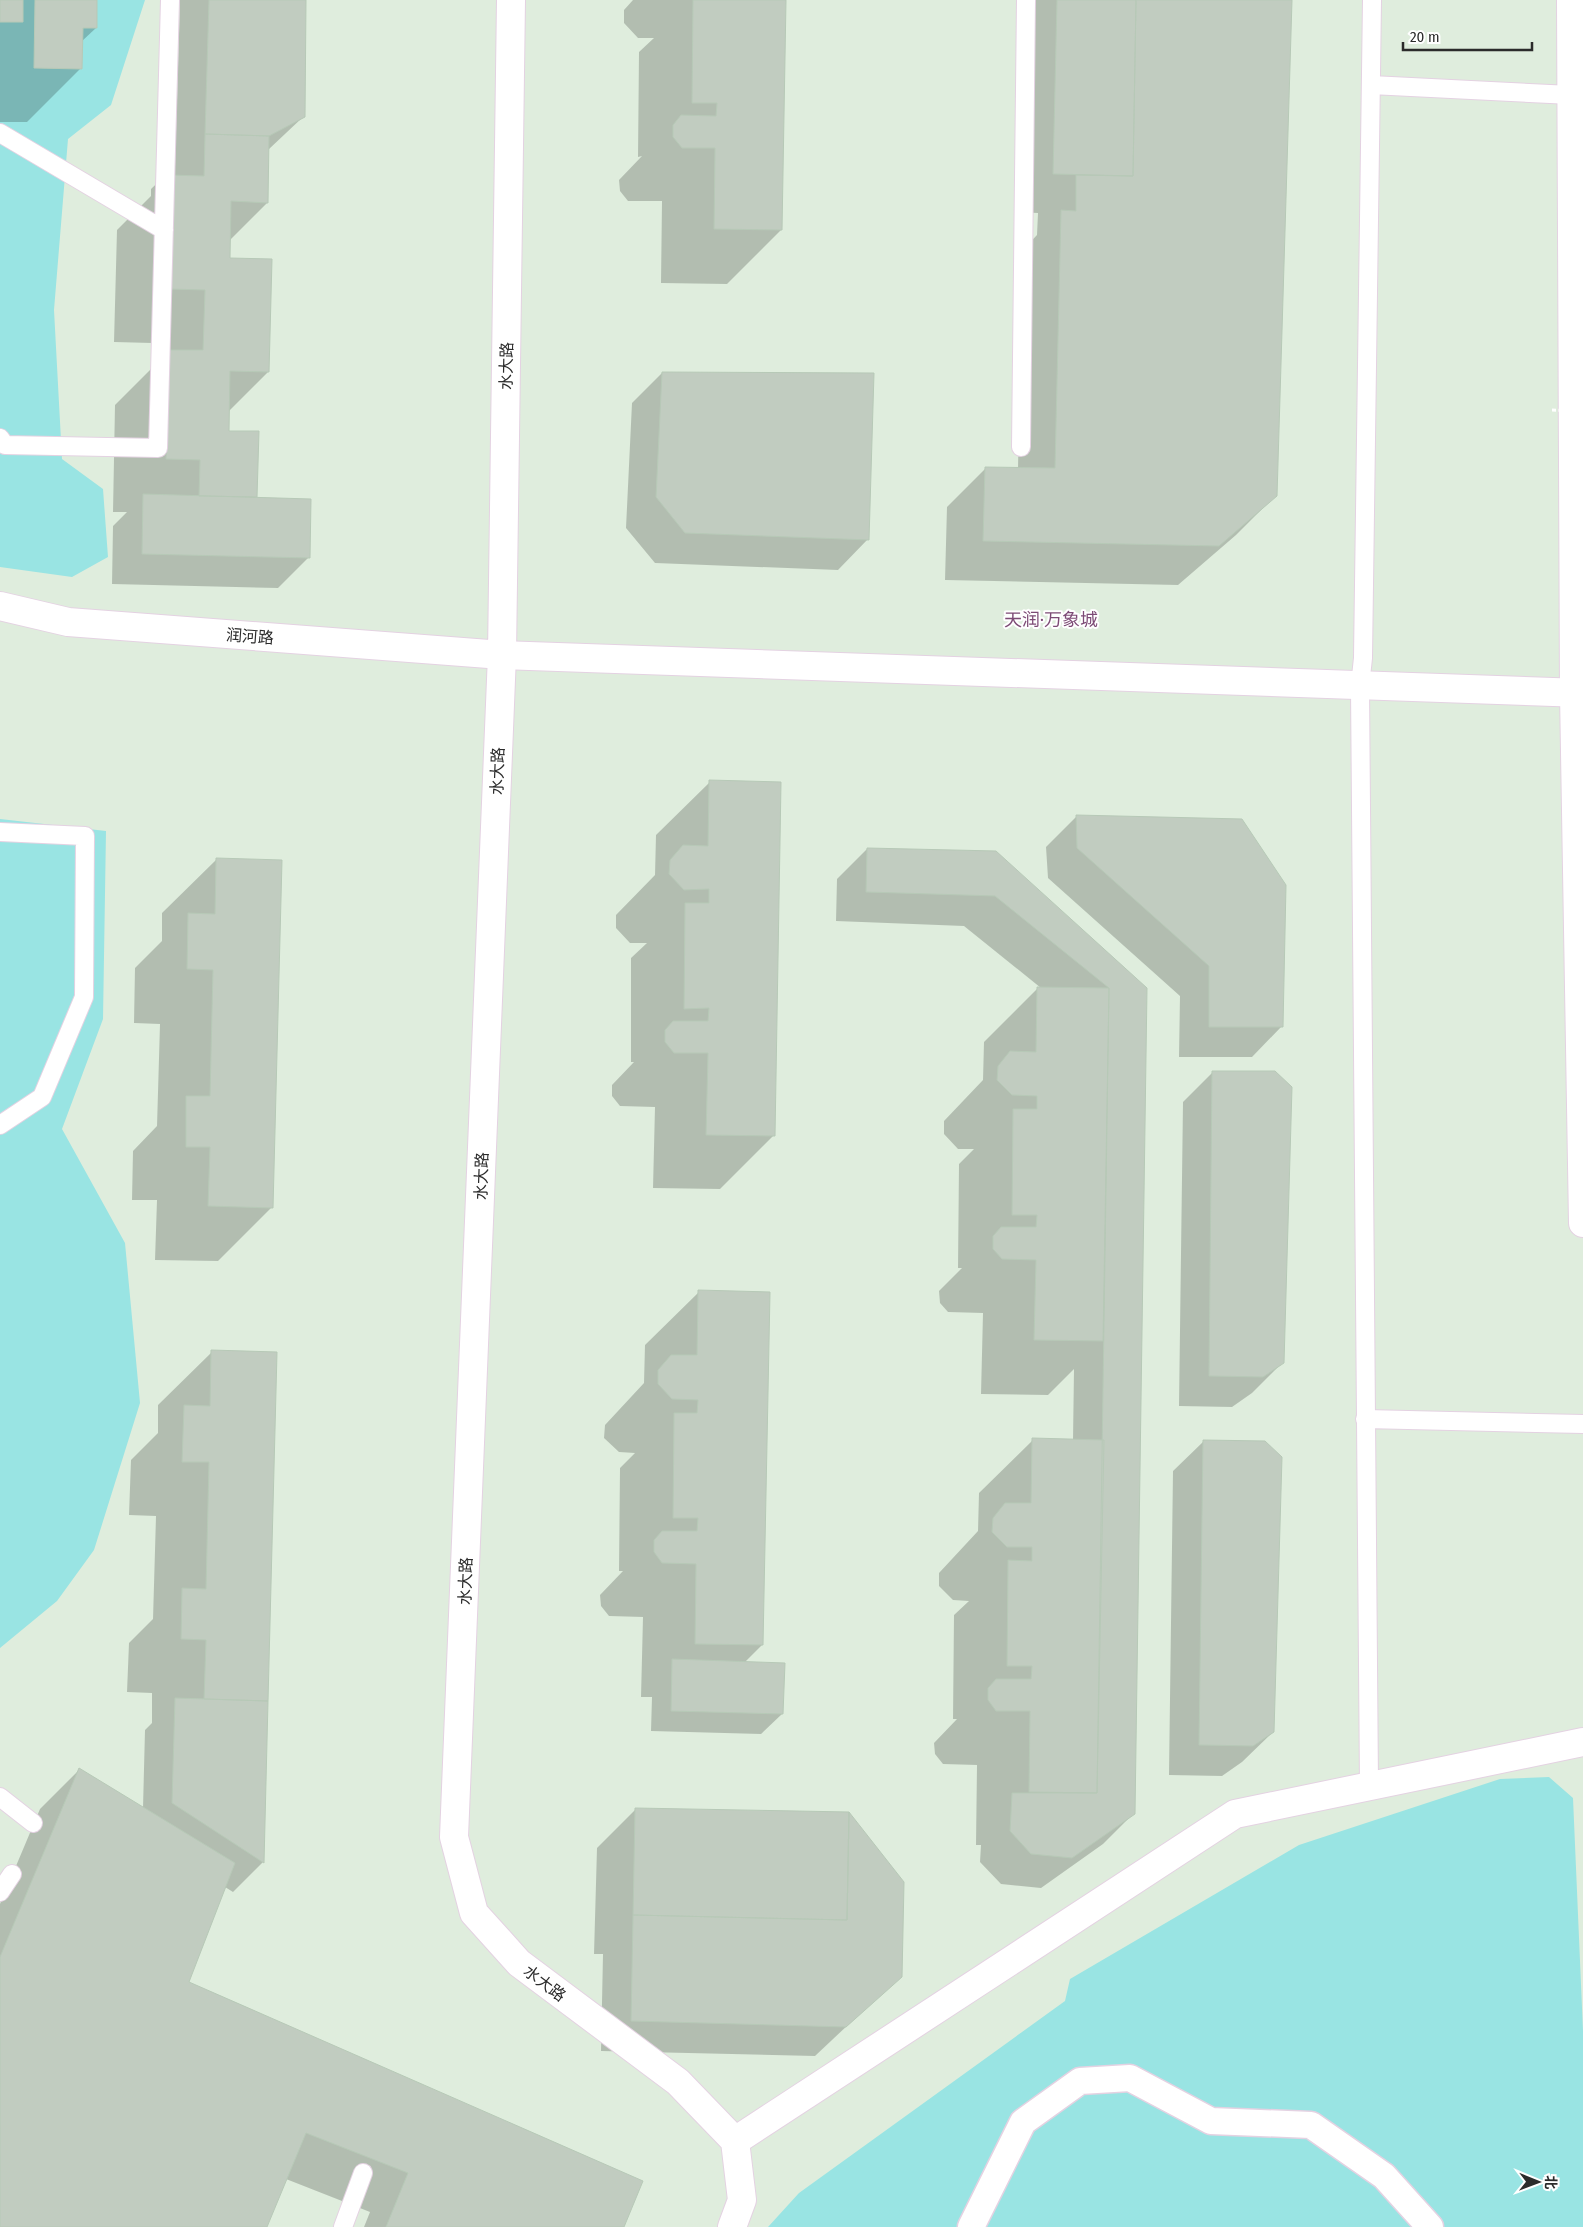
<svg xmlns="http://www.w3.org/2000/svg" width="1583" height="2227" font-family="'Fira Sans Condensed','Noto Sans SC',sans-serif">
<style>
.green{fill:#99e4e3}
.shadow{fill:#0003}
.building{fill:#c1ccc0;stroke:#b7c9b7}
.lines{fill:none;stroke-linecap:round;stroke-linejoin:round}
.service-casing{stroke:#e4d2e2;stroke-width:20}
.pedestrian-casing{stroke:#e4d2e2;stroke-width:29}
.minor-casing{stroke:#e4d2e2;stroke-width:30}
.tertiary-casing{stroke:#e4d2e2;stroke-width:30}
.service{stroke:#fff;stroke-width:18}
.pedestrian{stroke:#fff;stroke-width:26}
.minor{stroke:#fff;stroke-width:28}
.tertiary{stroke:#fff;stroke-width:28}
.path-bridge{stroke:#fff;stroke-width:3;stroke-dasharray:4 2.5;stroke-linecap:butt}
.labels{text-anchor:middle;stroke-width:4;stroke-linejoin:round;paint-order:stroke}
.street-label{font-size:16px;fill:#2b2b2b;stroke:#fff}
.neighbourhood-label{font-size:18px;fill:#7d4b76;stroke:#fff}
</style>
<rect width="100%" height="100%" fill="#dfeddd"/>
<path class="green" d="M0 0H145L111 105 68 139 54 310 62 459 103 489 108 557 72 577 0 567Z
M0 819 106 831 103 1019 62 1129 125 1243 140 1403 94 1550 57 1601 0 1648Z
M1549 1777 1573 1798 1583 2031V2227H768L799 2193 1065 2001 1070 1979 1299 1845 1500 1779Z"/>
<path class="shadow" d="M0 0H96V28L81 42V68L27 122H0Z
M180 0H305L303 117 268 150 267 203 229 241 228 259 268 372 228 412V432L256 497 254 499 308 558 278 588 112 584 113 526 127 512H113L115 405 151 369 152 343 114 342 117 230 151 196V189L175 166Z
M633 0H785L781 230 727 284 661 283 662 201H628L620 191 619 180 642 156 638 157 639 52 654 38H638L624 23V10Z
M1019 0H1290L1276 495 1236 535 1178 585 945 580 947 507 986 468 1018 469 1022 251 1037 235 1038 213 1014 212Z
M662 373 868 539 838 570 655 563 626 528 632 403Z
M710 782 774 1135 720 1189 653 1188 655 1107 620 1106 612 1096V1085L634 1062H631V958L647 943H630L616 928V915L655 875 656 835Z
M1076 817 1282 1026 1252 1057H1179L1180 996 1048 878 1046 847Z
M867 849 996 852 1146 989 1134 1813 1103 1844 1041 1888 1001 1884 980 1862 981 1845H976L977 1765 943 1764 935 1754 934 1743 957 1719H953L954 1615 969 1601 953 1600 939 1586V1573L978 1531 979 1493 1033 1440H1073L1074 1369 1048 1395 981 1394 983 1313 948 1312 940 1303 939 1291 962 1268H958L959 1164 974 1149H958L944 1134V1121L983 1080 984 1042 1038 988H1041L964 926 836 921 837 879Z
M216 860 271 1208 218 1261 155 1260 157 1200H132L133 1151 157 1126 160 1024 134 1023 135 968 162 941V913Z
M1213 1072 1283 1362 1252 1393 1232 1407 1179 1406 1183 1102Z
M699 1292 762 1645 744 1663 782 1714 761 1734 651 1731 652 1697H641L643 1617 609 1616 601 1606 600 1595 623 1571H619L620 1468 635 1453 619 1452 604 1438 605 1425 644 1383 645 1345Z
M212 1352 263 1862 233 1892 225 1887 187 1983 622 2227H364L370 2212 286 2179 266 2227H0V1904L40 1809 79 1770 143 1808 145 1730 152 1723V1693L127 1692 129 1643 153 1619 156 1516 129 1515 131 1460 158 1433V1405Z
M1204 1441 1273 1732 1242 1762 1222 1776 1169 1775 1173 1471Z
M636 1809 900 1976 815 2056 601 2051 603 1954H594L597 1848Z"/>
<path class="building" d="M0 0H23V22H0Z
M35 0H97V28H83L82 69 34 68Z
M209 0H306L305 117 269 136 205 134Z
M693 0H786L782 230 714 229 715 148H682L673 137V125L681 115 716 116 717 103H692Z
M1057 0H1136L1133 176 1053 174Z
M1136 0H1292L1277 496 1219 546 983 541 985 467 1055 468 1061 210 1076 211V175L1133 176Z
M205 134 269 136 268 203 231 201 230 258 272 259 269 372 230 371 229 431H259L257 497 199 496 200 460 166 459 169 350H203L205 290 168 289 170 175 204 176Z
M662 372 874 373 869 540 685 533 656 497Z
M143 494 311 499 310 558 142 554Z
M709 780 781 782 775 1136 706 1135 708 1053H674L665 1042V1030L673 1021H708L709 1008 684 1009 685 903H709V889L684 890 669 874 670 860 683 845 708 846Z
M1076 815 1242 819 1286 885 1283 1027H1209V966L1077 848Z
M867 848 996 851 1147 988 1135 1814 1072 1858 1031 1854 1010 1831 1012 1793H1097L1109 988 995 896 866 892Z
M216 858 282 860 273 1208 208 1206 210 1147H186V1096H210L213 970 187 969 188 913 215 914Z
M1037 987 1109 988 1103 1341 1034 1340 1036 1260 1002 1259 993 1249V1236L1001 1227H1036L1037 1215H1012L1013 1109H1037V1096L1012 1095 997 1080 998 1066 1010 1051 1036 1052Z
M1212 1071H1275L1292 1087 1284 1363 1263 1377 1209 1376Z
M698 1290 770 1292 763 1645 695 1644 696 1564 662 1563 654 1552V1540L662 1531H697L698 1518H673L674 1413H697L698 1400 672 1399 658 1384V1370L671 1355H697Z
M211 1350 277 1352 268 1701 204 1699 206 1640 181 1639 182 1588 206 1589 209 1462H182L184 1405 210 1406Z
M1032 1438 1104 1440 1097 1793 1029 1792 1030 1711H996L988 1700V1688L996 1679H1031L1032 1666H1007L1008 1560 1032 1561V1547H1007L992 1532 993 1518 1005 1503H1031Z
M1203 1440 1265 1441 1282 1457 1274 1732 1253 1746 1199 1745Z
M672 1659 785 1663 783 1714 671 1711Z
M175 1698 268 1701 264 1863 172 1803Z
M79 1768 235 1863 189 1982 643 2181 624 2227H386L408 2173 306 2133 267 2227H0V1957Z
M635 1808 849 1812 847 1920 633 1915Z
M849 1812 904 1882 902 1977 846 2027 631 2021 633 1915 847 1920Z"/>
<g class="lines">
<g class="service-casing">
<path id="service" d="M1371 85 1571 95
M0 133 164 230
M0 438 5 445 158 448 170 0
M1021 447 1026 0
M0 832 85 836 84 997 42 1097 0 1125
M1365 1419 1583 1424
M1369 1786 1360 686 1363 658 1372 0
M0 1797 33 1823
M0 1892 12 1874
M343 2227 363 2173"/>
</g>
<g class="pedestrian-casing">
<path id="pedestrian" d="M971 2227 1023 2122 1080 2081 1130 2078 1211 2121 1311 2125 1384 2176 1430 2227"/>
</g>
<g class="minor-casing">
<path id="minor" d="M502 655 1583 693
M735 2141 1235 1814 1583 1742"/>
</g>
<g class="tertiary-casing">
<path id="tertiary" d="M511 0 502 655 454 1837 474 1913 519 1963 678 2082 735 2141 742 2200 732 2227
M1571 0 1574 693 1583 1223
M0 606 68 622 502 655"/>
</g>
<use href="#service" class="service"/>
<use href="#pedestrian" class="pedestrian"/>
<use href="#minor" class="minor"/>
<use href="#tertiary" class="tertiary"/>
<path class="path-bridge" d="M1552 410 1583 411"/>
</g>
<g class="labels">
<g class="street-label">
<text transform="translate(506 366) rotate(-89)" y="6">水大路</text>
<text transform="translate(250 636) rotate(4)" y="6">润河路</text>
<text transform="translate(497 771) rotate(-88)" y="6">水大路</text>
<text transform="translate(481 1176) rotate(-88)" y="6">水大路</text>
<text transform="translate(465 1581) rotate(-88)" y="6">水大路</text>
<text transform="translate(545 1983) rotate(37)" y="6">水大路</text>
</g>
<g class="neighbourhood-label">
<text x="1051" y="626">天润·万象城</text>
</g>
</g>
<g transform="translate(1538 2182) rotate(91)" stroke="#ffffff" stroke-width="4" paint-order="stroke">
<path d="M0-4L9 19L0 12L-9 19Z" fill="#2b2b2b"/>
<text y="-8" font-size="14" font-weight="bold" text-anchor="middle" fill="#2b2b2b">北</text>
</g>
<path d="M1403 42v8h129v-8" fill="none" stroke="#2b2b2b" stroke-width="2.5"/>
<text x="1410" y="42" font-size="15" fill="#2b2b2b" stroke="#ffffff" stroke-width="4" paint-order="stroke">20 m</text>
</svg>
